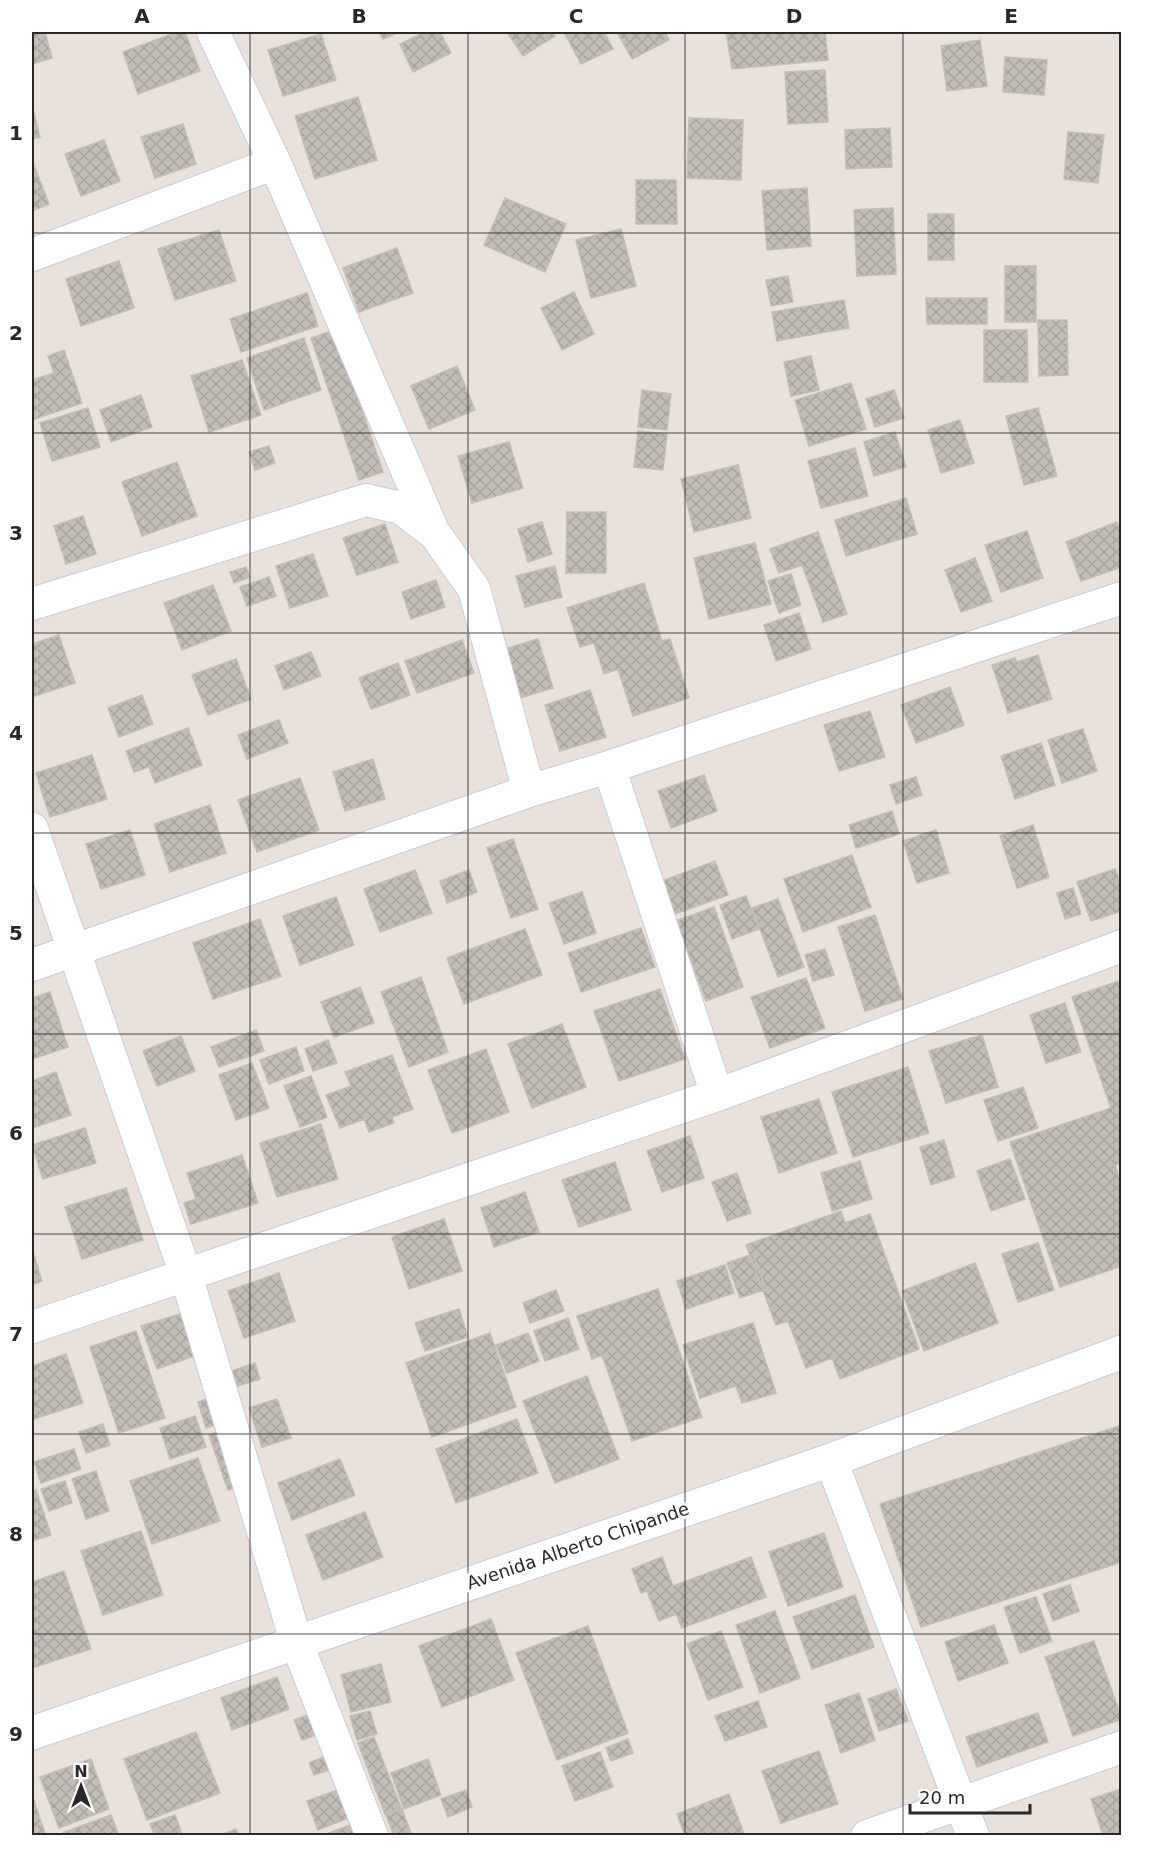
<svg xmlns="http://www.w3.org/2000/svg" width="1153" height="1867" font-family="'DejaVu Sans',sans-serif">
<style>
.building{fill:url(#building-cross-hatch);stroke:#c3bdb5;stroke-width:1.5}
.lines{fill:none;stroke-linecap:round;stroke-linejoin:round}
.street-casing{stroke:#c9cdd8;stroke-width:34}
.secondary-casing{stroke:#c9cdd8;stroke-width:35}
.street{stroke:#fff;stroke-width:32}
.secondary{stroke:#fff;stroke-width:33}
.grid{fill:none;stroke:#282828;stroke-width:1.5;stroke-opacity:0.55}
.labels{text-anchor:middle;stroke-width:6;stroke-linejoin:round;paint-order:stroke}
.street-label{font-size:18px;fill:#282828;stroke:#fff}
.neatline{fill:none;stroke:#282828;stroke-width:2}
.grid-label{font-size:20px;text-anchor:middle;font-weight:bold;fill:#282828}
</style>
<defs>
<pattern id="building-cross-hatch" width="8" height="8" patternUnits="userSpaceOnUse" patternTransform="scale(1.5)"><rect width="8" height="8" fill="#c1bdb6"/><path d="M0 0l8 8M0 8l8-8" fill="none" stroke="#a6a29c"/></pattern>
</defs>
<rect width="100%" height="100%" fill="#e9e1db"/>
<path class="building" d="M32 32H45L52 58 32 64Z
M177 32H185L200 71 138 94 123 52Z
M379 32H399L383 39Z
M425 32H440L451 53 413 72 400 44Z
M507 32H552L555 36 523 56Z
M564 32H604L613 49 581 64Z
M617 32H665L669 40 632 59Z
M726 32H825L828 60 732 69Z
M321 34 336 80 283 96 268 50Z
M980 40 987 86 947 91 941 46Z
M1005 57 1047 60 1044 95 1003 92Z
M825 70 828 122 788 124 785 72Z
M358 97 377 160 315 179 295 116Z
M32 105 40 137 32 139Z
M689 118 743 120 741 180 687 178Z
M183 124 196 164 155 178 141 137Z
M890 128 892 167 846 169 845 130Z
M1068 132 1104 135 1098 183 1064 179Z
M104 140 120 181 81 196 65 154Z
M32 160 49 204 32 211Z
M636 180H676L677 224H636Z
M807 188 811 246 767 250 762 191Z
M505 198 566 224 545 272 484 245Z
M893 208 896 274 857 276 854 210Z
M928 214H954V260H928Z
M621 229 636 286 591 298 576 240Z
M219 230 236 281 175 300 158 249Z
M397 248 413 293 359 312 343 268Z
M119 261 134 308 81 326 66 279Z
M1005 266H1036V322H1005Z
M788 276 793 302 771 306 766 280Z
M574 292 594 334 562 350 541 308Z
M307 293 318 326 241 352 230 319Z
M926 298H987V324H927Z
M844 300 849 328 777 341 772 312Z
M1038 320H1067L1068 375 1039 376Z
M335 330 383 472 359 480 311 338Z
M984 330H1027L1028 382H984Z
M304 338 321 390 264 410 247 358Z
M64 350 82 403 32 420V380L54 373 48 356Z
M811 356 819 390 791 396 784 362Z
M242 360 261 415 209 432 191 376Z
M457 366 475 410 429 429 411 386Z
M851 383 866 429 809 446 795 400Z
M642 390 671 394 667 430 638 427Z
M894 390 904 418 875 427 866 399Z
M141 395 152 427 111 442 100 410Z
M88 408 100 447 52 461 40 423Z
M1038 408 1057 476 1024 485 1006 416Z
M960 420 974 463 941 473 928 430Z
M638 431 667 434 663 470 634 467Z
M895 432 906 467 874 476 864 442Z
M509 442 523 488 472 503 458 456Z
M269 446 275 463 255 470 249 452Z
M855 448 868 496 821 508 808 461Z
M177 462 197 516 142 536 122 482Z
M738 465 751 518 694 532 681 479Z
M906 498 917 534 846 556 835 520Z
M567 512H606V573H566Z
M83 516 96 554 66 564 54 526Z
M542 522 552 554 528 562 518 529Z
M1117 522 1122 535V567L1081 581 1066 542Z
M385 524 398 562 357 575 343 538Z
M1027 531 1043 578 1001 592 985 545Z
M818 532 847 614 823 622 802 565 779 573 770 549Z
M755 543 771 604 709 619 694 558Z
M313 554 328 596 290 608 276 566Z
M975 558 992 601 961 612 945 570Z
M555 566 562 597 525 607 516 576Z
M246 567 250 577 234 583 230 572Z
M791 574 801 605 779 613 768 581Z
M269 577 276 596 247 606 240 587Z
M436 580 445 607 411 619 402 592Z
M644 583 662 641 670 639 689 698 633 716 618 669 604 674 594 643 580 647 567 608Z
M213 585 231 631 182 650 164 603Z
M799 613 811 649 776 661 764 625Z
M59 635 75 683 32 697V644Z
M538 639 553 688 513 700 498 651Z
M462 640 474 673 417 693 405 661Z
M311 652 321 676 284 690 275 666Z
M1038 655 1052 699 1008 713 992 665 1015 658 1017 662Z
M236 659 251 699 208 715 192 675Z
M398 663 410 695 371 709 359 678Z
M950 687 964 725 916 743 901 705Z
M590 690 606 737 560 751 545 705Z
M142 695 153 724 119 737 108 708Z
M870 711 885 757 839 771 824 725Z
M279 720 288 743 247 759 238 735Z
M188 728 202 765 155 783 149 767 134 772 126 751Z
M1083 729 1097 771 1062 783 1048 740Z
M1041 743 1055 785 1015 799 1001 756Z
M92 755 107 799 50 817 36 773Z
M373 759 385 799 345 811 333 772Z
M704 775 717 811 671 828 658 791Z
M916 777 922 795 896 804 890 785Z
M300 778 319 830 257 852 238 800Z
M210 805 226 853 170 872 154 824Z
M892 811 899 834 856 848 849 825Z
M1033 825 1049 877 1017 888 1000 836Z
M130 830 145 875 101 889 86 844Z
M936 830 949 873 917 883 903 841Z
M513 839 538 909 511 918 487 848Z
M852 855 871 907 803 932 784 879Z
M715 861 728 895 672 915 660 882Z
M1115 869 1122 886V911L1091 921 1077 882Z
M415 870 432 913 380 932 364 889Z
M469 870 477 892 447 903 440 881Z
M1073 888 1081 914 1065 919 1057 893Z
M582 892 596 933 564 944 549 903Z
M746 896 759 929 732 939 720 905Z
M336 897 354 945 300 965 283 916Z
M778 899 804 967 778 977 752 908Z
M714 907 743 987 706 1001 676 921Z
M875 915 903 999 865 1011 838 927Z
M260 919 281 976 213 999 193 943Z
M641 928 655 967 581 992 568 953Z
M525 929 542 975 464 1004 447 958Z
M825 949 834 975 813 981 805 955Z
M421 977 448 1052 409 1067 381 992Z
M806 978 825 1028 770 1048 751 997Z
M1122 980V1163L1115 1165 1122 1185V1266L1060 1287 1010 1142 1111 1108 1072 997Z
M360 987 374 1023 334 1037 321 1002Z
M660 989 685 1059 619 1081 594 1011Z
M50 992 68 1047 32 1059V998Z
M1065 1003 1081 1052 1046 1063 1030 1015Z
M562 1024 586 1087 532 1108 508 1044Z
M256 1030 264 1051 219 1067 211 1047Z
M982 1035 998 1087 946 1103 929 1051Z
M181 1036 195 1071 157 1086 143 1051Z
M328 1040 337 1063 313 1071 305 1049Z
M296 1047 304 1071 269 1084 260 1060Z
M486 1049 509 1112 452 1133 428 1070Z
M392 1055 413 1109 392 1117 394 1123 369 1132 364 1119 340 1128 326 1095 351 1086 345 1072Z
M252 1063 269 1108 236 1120 219 1075Z
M908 1067 929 1133 853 1157 832 1092Z
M56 1072 71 1115 32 1128V1081Z
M311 1076 327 1117 300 1127 284 1086Z
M1023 1087 1038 1128 998 1141 984 1100Z
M819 1099 837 1153 779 1173 761 1117Z
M321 1124 338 1179 277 1197 260 1143Z
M85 1128 96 1163 43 1179 32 1145Z
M690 1136 704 1178 662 1192 647 1151Z
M944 1140 955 1177 931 1185 920 1147Z
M242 1155 258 1203 191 1224 184 1203 196 1199 187 1173Z
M1010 1159 1025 1199 991 1211 977 1171Z
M860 1161 872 1199 832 1211 821 1173Z
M615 1162 631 1210 579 1227 562 1180Z
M737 1173 751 1213 727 1221 712 1182Z
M126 1188 143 1240 82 1259 65 1207Z
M525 1192 539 1232 494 1247 481 1208Z
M841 1211 845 1223 870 1214 919 1349 840 1379 832 1358 806 1368 788 1321 776 1325 746 1245Z
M444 1219 462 1271 409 1289 392 1237Z
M1038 1243 1054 1290 1018 1302 1002 1254Z
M32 1248 42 1281 32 1285Z
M753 1254 766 1289 740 1298 727 1263Z
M975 1263 998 1323 924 1351 902 1291Z
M725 1265 734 1293 686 1309 677 1281Z
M279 1273 295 1321 244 1338 228 1291Z
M658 1289 702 1417 632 1441 602 1355 592 1359 577 1316Z
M556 1290 564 1311 530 1323 523 1303Z
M459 1309 468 1337 425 1351 415 1323Z
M183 1313 197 1355 157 1369 141 1326Z
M568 1318 579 1349 545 1361 534 1331Z
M753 1323 776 1393 742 1403 736 1386 700 1398 683 1345Z
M136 1331 165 1418 119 1433 90 1347Z
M490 1333 516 1407 432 1437 406 1363Z
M528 1333 539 1361 507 1373 496 1345Z
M66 1354 83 1403 34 1419 32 1366Z
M255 1363 260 1379 238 1386 232 1371Z
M587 1376 619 1459 555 1483 523 1401Z
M215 1396 224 1422 206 1428 198 1402Z
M277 1399 291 1438 262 1447 249 1408Z
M195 1416 206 1447 170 1459 160 1428Z
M517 1419 538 1473 456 1503 436 1449Z
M103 1424 110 1445 86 1453 79 1432Z
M1122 1425V1562L921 1627 880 1504Z
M226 1429 245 1485 228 1490 209 1435Z
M74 1449 81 1469 41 1483 34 1462Z
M198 1458 220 1521 152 1544 130 1481Z
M340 1459 355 1495 292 1520 278 1483Z
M96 1471 109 1511 86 1519 72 1479Z
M65 1481 72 1503 49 1511 41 1489Z
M36 1490 51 1535 32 1541V1492Z
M365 1512 383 1557 323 1580 306 1535Z
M141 1531 163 1595 103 1615 81 1551Z
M824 1533 843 1587 788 1606 769 1552Z
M662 1557 673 1586 751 1557 766 1597 682 1628 676 1614 659 1621 647 1591 641 1593 632 1569Z
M64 1571 91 1649 32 1668V1582Z
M1070 1585 1079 1611 1053 1621 1043 1594Z
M855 1595 874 1647 812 1669 793 1617Z
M1036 1597 1052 1641 1020 1653 1004 1607Z
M775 1611 800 1678 760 1693 736 1625Z
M491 1619 514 1680 442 1707 419 1646Z
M994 1625 1008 1663 958 1681 945 1642Z
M588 1626 628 1733 557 1760 516 1653Z
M721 1631 743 1687 708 1700 687 1644Z
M1094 1641 1122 1719 1073 1736 1045 1657Z
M381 1664 391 1702 351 1712 341 1675Z
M277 1677 289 1709 232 1730 221 1698Z
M896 1689 908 1721 879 1731 868 1699Z
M859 1693 875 1740 841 1753 825 1705Z
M758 1701 767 1727 725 1741 715 1716Z
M370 1711 377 1734 357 1740 350 1716Z
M1038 1713 1048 1742 977 1767 966 1737Z
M311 1714 318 1734 302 1740 294 1720Z
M196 1732 220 1793 147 1820 124 1759Z
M374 1737 401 1808 385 1814 358 1743Z
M628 1739 633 1753 611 1761 606 1748Z
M819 1751 838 1804 781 1823 762 1771Z
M600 1752 613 1787 575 1801 562 1766Z
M326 1756 332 1769 314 1775 309 1763Z
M91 1759 109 1809 59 1828 40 1777Z
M428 1759 441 1795 404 1809 391 1773Z
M340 1789 351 1817 318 1830 307 1801Z
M1121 1789 1122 1836H1103L1091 1799Z
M466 1790 472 1807 448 1817 441 1799Z
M729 1794 745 1836H685L677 1814Z
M32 1795 46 1836H32Z
M402 1809 412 1836H394L386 1815Z
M111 1815 119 1836H63L62 1833Z
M175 1815 183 1836H155L150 1824Z
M353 1824 357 1836H321Z
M236 1829 239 1836H218Z"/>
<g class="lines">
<g class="street-casing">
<path id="street" d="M213 32 275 163 433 531
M32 255 275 163
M32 604 366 500 401 508 435 534 474 589 529 791
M609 767 717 1095
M32 829 186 1275 296 1641 372 1836
M32 965 529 791 609 767 1122 598
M32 1327 717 1095 1122 946
M831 1460 973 1836
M867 1836 1122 1747"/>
</g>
<g class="secondary-casing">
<path id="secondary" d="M32 1733 831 1460 1122 1352"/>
</g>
<use href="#street" class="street"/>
<use href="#secondary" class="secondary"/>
</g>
<path class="grid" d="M250 32V1836M468 32V1836M685 32V1836M903 32V1836M32 233H1122M32 433H1122M32 633H1122M32 833H1122M32 1034H1122M32 1234H1122M32 1434H1122M32 1634H1122"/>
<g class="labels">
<g class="street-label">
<text transform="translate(578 1546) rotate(-19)" y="6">Avenida Alberto Chipande</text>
</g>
</g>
<rect width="1153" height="1867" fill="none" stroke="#ffffff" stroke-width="66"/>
<g transform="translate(81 1786)" stroke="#ffffff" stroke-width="4.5" paint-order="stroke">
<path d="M0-4.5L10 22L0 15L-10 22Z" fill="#282828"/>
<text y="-9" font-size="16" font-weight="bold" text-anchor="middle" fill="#282828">N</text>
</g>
<path d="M910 1804v9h120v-9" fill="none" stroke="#282828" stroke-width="3"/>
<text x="919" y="1804" font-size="18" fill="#282828" stroke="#ffffff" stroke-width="4.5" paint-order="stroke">20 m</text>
<rect x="33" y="33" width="1087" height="1801" class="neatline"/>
<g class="grid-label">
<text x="142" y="23">A</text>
<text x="359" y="23">B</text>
<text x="576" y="23">C</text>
<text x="794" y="23">D</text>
<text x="1011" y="23">E</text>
<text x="16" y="140">1</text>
<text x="16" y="340">2</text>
<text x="16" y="540">3</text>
<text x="16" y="740">4</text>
<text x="16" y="940">5</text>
<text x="16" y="1140">6</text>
<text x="16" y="1341">7</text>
<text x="16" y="1541">8</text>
<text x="16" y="1741">9</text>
</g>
</svg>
